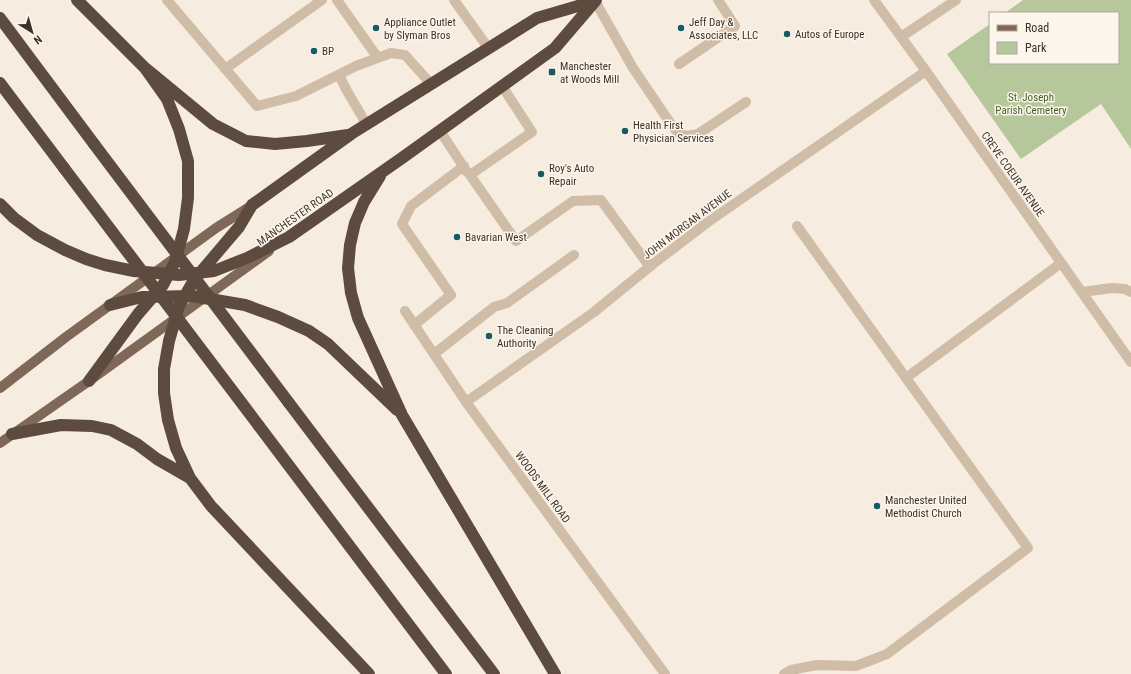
<svg xmlns="http://www.w3.org/2000/svg" width="1131" height="674" font-family="'Roboto Condensed',sans-serif">
<style>
.green{fill:#b6c79c}
.lines{fill:none;stroke-linecap:round;stroke-linejoin:round}
.minor{stroke:#d0bda8;stroke-width:10}
.major{stroke:#806858;stroke-width:10}
.highway{stroke:#5e4b3f;stroke-width:12}
.highway-bridge{stroke:#5e4b3f;stroke-width:12}
.poi-dot{fill:#195a64;stroke:#fcf6ec;stroke-width:1.5}
.labels{text-anchor:middle;stroke-width:3;stroke-linejoin:round;paint-order:stroke}
.poi-label{font-size:11px;fill:#3c3029;stroke:#fcf6ec;text-anchor:start}
.park-label{font-size:11px;fill:#475e29;stroke:#fcf6ec}
.street-label{font-size:11px;fill:#3c3029;stroke:#fcf6ec}
</style>
<rect width="100%" height="100%" fill="#f6ecdf"/>
<path class="green" d="M1023 0H1131V149L1101 104 1021 159 947 54 990 24V63H1118V13H1005Z"/>
<g class="lines">
<path class="minor" d="M167 0 257 106 296 96 356 66 391 53 405 55 431 84
M337 0 378 58
M454 0 489 49
M874 0 926 71 1131 362
M595 1 633 68 673 127 678 133 686 136 698 134 746 102
M901 37 956 0
M679 64 735 26 718 0
M225 69 322 0
M339 75 347 91 367 125
M502 86 532 132 470 175 516 241 573 201 601 200 650 267
M440 131 467 172
M1082 292 1112 288 1125 289 1131 292
M405 311 466 402 665 674
M414 325 451 295 402 224 411 206 464 166
M434 354 494 307 507 303 574 255
M906 378 1061 263
M466 402 594 312 653 264 708 222 926 71
M784 674 791 670 817 665 856 666 887 654 1028 548 797 226"/>
<path class="major" d="M0 388 66 337 216 228 251 206
M0 443 89 381 269 251"/>
<path class="highway" d="M77 0 145 68 213 124 246 141 275 144 307 141 348 135
M0 18 94 144
M0 83 64 168
M380 176 364 202 355 223 350 245 348 268 351 293 358 318 402 415 555 674
M0 204 14 218 37 235 65 250 86 259 105 265 134 271 179 275 214 271 247 258 289 237 402 158 555 48 596 0
M110 305 142 297 192 296 245 305 278 317 309 331 328 344 397 410
M89 381 138 314 163 285 175 262 184 229 188 198V161L179 129 167 99 145 68
M289 403 494 674
M259 426 446 674
M12 434 61 425 92 426 111 430 137 444 157 459 190 478
M369 674 211 506 190 478 176 448 168 420 164 393V369L169 341 179 306 194 280 239 227 252 205 351 134 537 18 595 1"/>
<path class="highway-bridge" d="M94 144 289 403
M64 168 259 426"/>
</g>
<g class="poi-dot">
<circle cx="376" cy="28" r="4"/>
<circle cx="681" cy="28" r="4"/>
<circle cx="787" cy="34" r="4"/>
<circle cx="314" cy="51" r="4"/>
<rect x="548" y="68" width="8" height="8" rx="2"/>
<circle cx="625" cy="131" r="4"/>
<circle cx="541" cy="174" r="4"/>
<circle cx="457" cy="237" r="4"/>
<circle cx="489" cy="336" r="4"/>
<circle cx="877" cy="506" r="4"/>
</g>
<g class="labels">
<g class="poi-label">
<text x="384" y="26">Appliance Outlet<tspan x="384" dy="13">by Slyman Bros</tspan></text>
<text x="689" y="26">Jeff Day &amp;<tspan x="689" dy="13">Associates, LLC</tspan></text>
<text x="795" y="38">Autos of Europe</text>
<text x="322" y="55">BP</text>
<text x="560" y="70">Manchester<tspan x="560" dy="13">at Woods Mill</tspan></text>
<text x="633" y="129">Health First<tspan x="633" dy="13">Physician Services</tspan></text>
<text x="549" y="172">Roy's Auto<tspan x="549" dy="13">Repair</tspan></text>
<text x="465" y="241">Bavarian West</text>
<text x="497" y="334">The Cleaning<tspan x="497" dy="13">Authority</tspan></text>
<text x="885" y="504">Manchester United<tspan x="885" dy="13">Methodist Church</tspan></text>
</g>
<g class="park-label">
<text x="1031" y="101">St. Joseph<tspan x="1031" dy="13">Parish Cemetery</tspan></text>
</g>
<g class="street-label">
<text transform="translate(1013 174) rotate(55)" y="4">CREVE COEUR AVENUE</text>
<text transform="translate(295 217) rotate(-35)" y="4">MANCHESTER ROAD</text>
<text transform="translate(687 224) rotate(-37)" y="4">JOHN MORGAN AVENUE</text>
<text transform="translate(543 487) rotate(54)" y="4">WOODS MILL ROAD</text>
</g>
</g>
<rect x="989" y="12" width="130" height="52" fill="#fcf6ec" stroke="#afa79e"/>
<rect x="997" y="25" width="20" height="6" fill="#806858" stroke="#afa79e"/>
<text x="1025" y="32" font-size="12" fill="#3c3029">Road</text>
<rect x="997" y="42" width="20" height="12" fill="#b6c79c" stroke="#afa79e"/>
<text x="1025" y="52" font-size="12" fill="#3c3029">Park</text>
<g transform="translate(32 32) rotate(143)" stroke="#fcf6ec" stroke-width="3" paint-order="stroke">
<path d="M0-3L7 15L0 10L-7 15Z" fill="#3c3029"/>
<text y="-6" font-size="11" font-weight="bold" text-anchor="middle" fill="#3c3029">N</text>
</g>
</svg>
